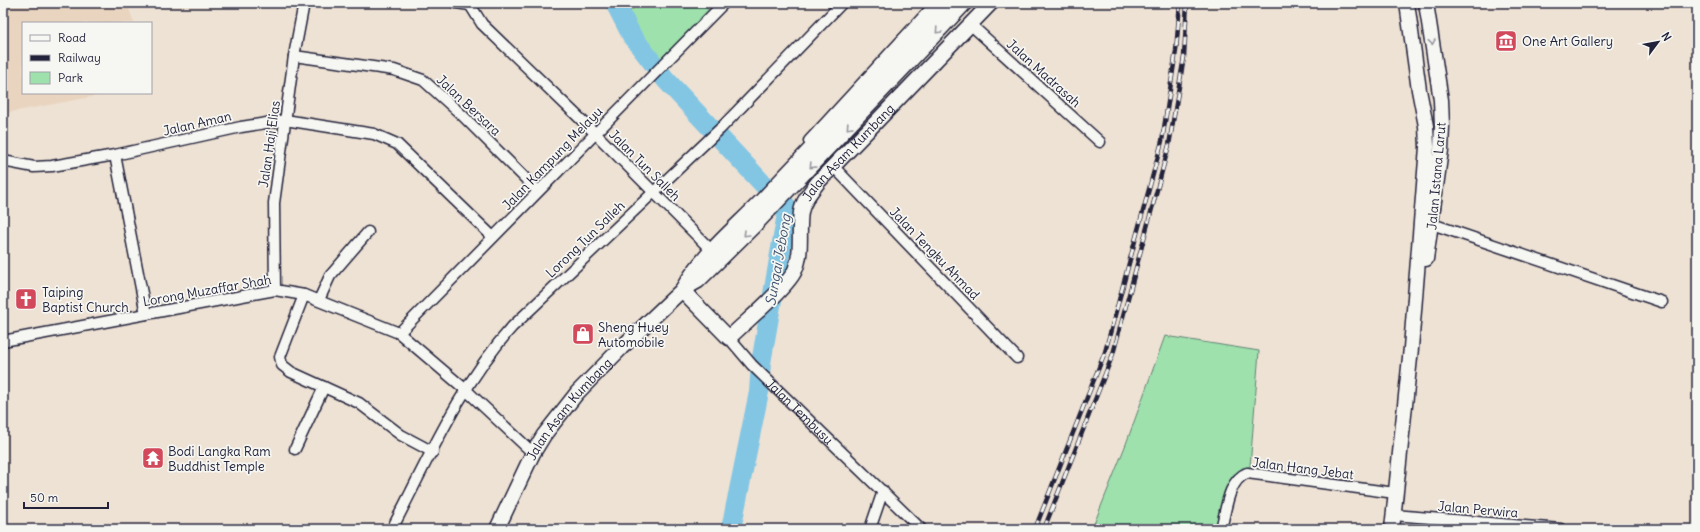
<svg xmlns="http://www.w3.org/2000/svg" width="1700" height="532" font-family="Delius,sans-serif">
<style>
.built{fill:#e9d4bf}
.green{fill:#9ee1ac;stroke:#608274}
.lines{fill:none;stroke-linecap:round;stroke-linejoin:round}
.river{stroke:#83c6e4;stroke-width:20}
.minor-casing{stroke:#22223b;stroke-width:13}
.secondary-casing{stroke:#22223b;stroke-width:17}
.minor{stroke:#f6f6f2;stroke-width:10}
.secondary{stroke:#f6f6f2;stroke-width:14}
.rail-casing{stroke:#22223b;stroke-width:4.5}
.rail{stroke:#f6f6f2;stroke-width:3;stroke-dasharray:9;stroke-linecap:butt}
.oneway{stroke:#9797a0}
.labels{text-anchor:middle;stroke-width:3.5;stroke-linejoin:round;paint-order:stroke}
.poi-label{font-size:13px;fill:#22223b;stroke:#f6f6f2;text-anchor:start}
.street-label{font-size:13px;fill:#22223b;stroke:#f6f6f2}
.water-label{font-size:14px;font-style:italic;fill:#3f536e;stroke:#f6f6f2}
</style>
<rect width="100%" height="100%" fill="#eee2d4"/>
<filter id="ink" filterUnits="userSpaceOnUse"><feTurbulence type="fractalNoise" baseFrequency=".025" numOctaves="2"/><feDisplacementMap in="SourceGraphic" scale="8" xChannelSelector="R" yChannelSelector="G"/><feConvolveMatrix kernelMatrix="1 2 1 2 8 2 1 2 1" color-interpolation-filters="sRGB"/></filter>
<g filter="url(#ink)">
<path class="built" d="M3 3H127L134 23H23V93H112L6 113 3 104Z"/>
<path class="green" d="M639 3H701L710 11 661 64 639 35 628 13Z
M1165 336 1259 351 1250 467 1242 468 1231 479 1218 529H1092L1126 444Z"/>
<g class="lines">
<path class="river" d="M615 3 632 36 666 80 762 183 788 208 761 363 759 392 731 529"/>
<g class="minor-casing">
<g id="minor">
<path d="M456 3 470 5"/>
<path d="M469 3 482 24 595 133 716 255"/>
<path d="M970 24 1100 142"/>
<path d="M294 56 394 70 423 80 463 116 538 191"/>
<path d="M809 141 936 3"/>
<path d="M115 155 146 314"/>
<path d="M3 161 34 167 52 166 115 155 241 127 285 120 374 134 397 144 493 237"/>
<path d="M833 166 1017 358"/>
<path d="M1432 224 1662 302"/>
<path d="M275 290 274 203 294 56 304 3"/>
<path d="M304 295 280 357 282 365 291 372 359 403 401 435 433 452"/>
<path d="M319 300 330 276 368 232"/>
<path d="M399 333 724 3"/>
<path id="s1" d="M729 338 752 365 921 529"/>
<path d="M3 341 253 294 275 290 304 295 399 333 466 390 533 453"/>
<path d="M295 449 324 387"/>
<path d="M1394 515 1561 529"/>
<path d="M392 529C428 460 460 385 512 327L720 129 842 3"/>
<path d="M870 529 883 491"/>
<path d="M1221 529C1226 511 1228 480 1247 473L1395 493"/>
</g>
</g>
<g class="secondary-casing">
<g id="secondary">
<path d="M1426 3 1441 100 1442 126 1441 150 1426 259"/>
<path id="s2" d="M682 290 729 338C743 324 789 286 795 270 803 252 798 231 801 212 803 200 812 190 819 181L991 3"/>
<path d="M682 290C702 254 737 227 765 197 826 132 888 68 950 3"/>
<path id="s3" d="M497 529 533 453 544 435 577 393 621 348 682 290 698 281 757 223 965 3"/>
<path d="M1392 529 1411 348 1427 147 1426 126 1419 90 1407 3"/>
</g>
</g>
<use href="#minor" class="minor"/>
<use href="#secondary" class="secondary"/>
<g class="rail-casing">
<path id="rail" d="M1035 529 1105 352 1162 141 1176 51 1180 3
M1044 529 1113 354 1169 145 1184 57 1187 3"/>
</g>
<use href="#rail" class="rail"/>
</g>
<defs><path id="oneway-chevron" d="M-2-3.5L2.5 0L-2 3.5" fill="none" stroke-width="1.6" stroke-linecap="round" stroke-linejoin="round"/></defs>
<g class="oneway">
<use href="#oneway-chevron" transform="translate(938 31) rotate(133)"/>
<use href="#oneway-chevron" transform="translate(1432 42) rotate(81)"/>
<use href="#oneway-chevron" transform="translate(849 127) rotate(133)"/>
<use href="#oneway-chevron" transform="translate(812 166) rotate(134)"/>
<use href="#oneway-chevron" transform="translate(746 234) rotate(135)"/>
</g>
</g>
<defs>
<g id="museum-square" transform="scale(1.15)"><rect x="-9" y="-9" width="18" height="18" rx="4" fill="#d1495b" stroke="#f6f6f2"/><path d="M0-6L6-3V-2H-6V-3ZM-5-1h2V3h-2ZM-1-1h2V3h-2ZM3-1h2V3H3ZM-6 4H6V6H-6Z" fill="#fff"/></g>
<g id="church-square" transform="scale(1.15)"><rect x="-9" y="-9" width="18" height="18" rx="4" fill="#d1495b" stroke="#f6f6f2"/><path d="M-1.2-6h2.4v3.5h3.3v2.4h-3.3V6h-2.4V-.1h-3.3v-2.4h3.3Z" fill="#fff"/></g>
<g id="shop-square" transform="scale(1.15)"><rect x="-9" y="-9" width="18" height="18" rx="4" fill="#d1495b" stroke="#f6f6f2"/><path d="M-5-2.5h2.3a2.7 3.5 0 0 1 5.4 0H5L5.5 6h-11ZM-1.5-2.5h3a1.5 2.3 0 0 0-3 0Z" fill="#fff"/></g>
<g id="temple-square" transform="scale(1.15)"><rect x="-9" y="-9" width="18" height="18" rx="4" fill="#d1495b" stroke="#f6f6f2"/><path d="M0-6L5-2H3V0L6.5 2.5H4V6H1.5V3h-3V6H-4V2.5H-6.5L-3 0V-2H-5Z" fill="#fff"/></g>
</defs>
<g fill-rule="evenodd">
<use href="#museum-square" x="1506" y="41"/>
<use href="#church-square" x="26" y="299"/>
<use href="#shop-square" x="583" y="334"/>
<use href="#temple-square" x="153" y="458"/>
</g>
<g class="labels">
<g class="poi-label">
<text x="1522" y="46">One Art Gallery</text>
<text x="42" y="297">Taiping<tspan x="42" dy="15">Baptist Church</tspan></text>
<text x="598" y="332">Sheng Huey<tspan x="598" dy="15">Automobile</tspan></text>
<text x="168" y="456">Bodi Langka Ram<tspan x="168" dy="15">Buddhist Temple</tspan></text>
</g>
<g class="street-label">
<text transform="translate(1044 73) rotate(42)" y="5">Jalan Madrasah</text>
<text transform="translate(469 105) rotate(43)" y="5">Jalan Bersara</text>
<text transform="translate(197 123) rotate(-13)" y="5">Jalan Aman</text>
<text transform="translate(269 144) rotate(-82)" y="5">Jalan Haji Elias</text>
<text dy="5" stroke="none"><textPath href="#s2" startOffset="298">Jalan Asam Kumbang</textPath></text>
<text transform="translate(552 158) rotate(-46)" y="5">Jalan Kampung Melayu</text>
<text transform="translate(645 165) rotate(45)" y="5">Jalan Tun Salleh</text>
<text transform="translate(1436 176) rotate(-85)" y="5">Jalan Istana Larut</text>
<text transform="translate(585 239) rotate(-44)" y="5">Lorong Tun Salleh</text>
<text transform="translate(935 253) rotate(46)" y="5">Jalan Tengku Ahmad</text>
<text transform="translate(207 290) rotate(-10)" y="5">Lorong Muzaffar Shah</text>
<text dy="5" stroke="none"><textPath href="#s3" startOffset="141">Jalan Asam Kumbang</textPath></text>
<text dy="5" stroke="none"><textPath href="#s1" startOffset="102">Jalan Tembusu</textPath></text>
<text transform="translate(1303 468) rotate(7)" y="5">Jalan Hang Jebat</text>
<text transform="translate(1478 509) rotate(5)" y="5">Jalan Perwira</text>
</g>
<g class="water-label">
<text transform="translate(778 260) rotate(-80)" y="5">Sungai Jebong</text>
</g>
</g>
<rect width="1700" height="532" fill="none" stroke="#f6f6f2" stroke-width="16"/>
<rect x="8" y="8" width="1684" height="516" fill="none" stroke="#22223b" stroke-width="1.5" filter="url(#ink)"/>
<rect x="22" y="22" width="130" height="72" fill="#f6f6f2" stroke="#a1a1a9"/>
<rect x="30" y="35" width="20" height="6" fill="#f6f6f2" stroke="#a1a1a9"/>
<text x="58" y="42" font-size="12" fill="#22223b">Road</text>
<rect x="30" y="55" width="20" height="6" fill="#22223b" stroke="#a1a1a9"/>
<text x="58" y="62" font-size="12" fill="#22223b">Railway</text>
<rect x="30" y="72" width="20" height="12" fill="#9ee1ac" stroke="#a1a1a9"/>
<text x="58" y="82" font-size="12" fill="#22223b">Park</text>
<g transform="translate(1658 42) rotate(58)" stroke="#f6f6f2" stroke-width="3" paint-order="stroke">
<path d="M0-3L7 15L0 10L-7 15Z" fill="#22223b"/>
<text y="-6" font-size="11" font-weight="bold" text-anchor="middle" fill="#22223b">N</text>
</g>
<path d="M24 502v6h84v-6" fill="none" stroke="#22223b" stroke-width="2"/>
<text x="30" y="502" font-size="12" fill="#22223b" stroke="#f6f6f2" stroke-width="3" paint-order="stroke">50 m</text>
</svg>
